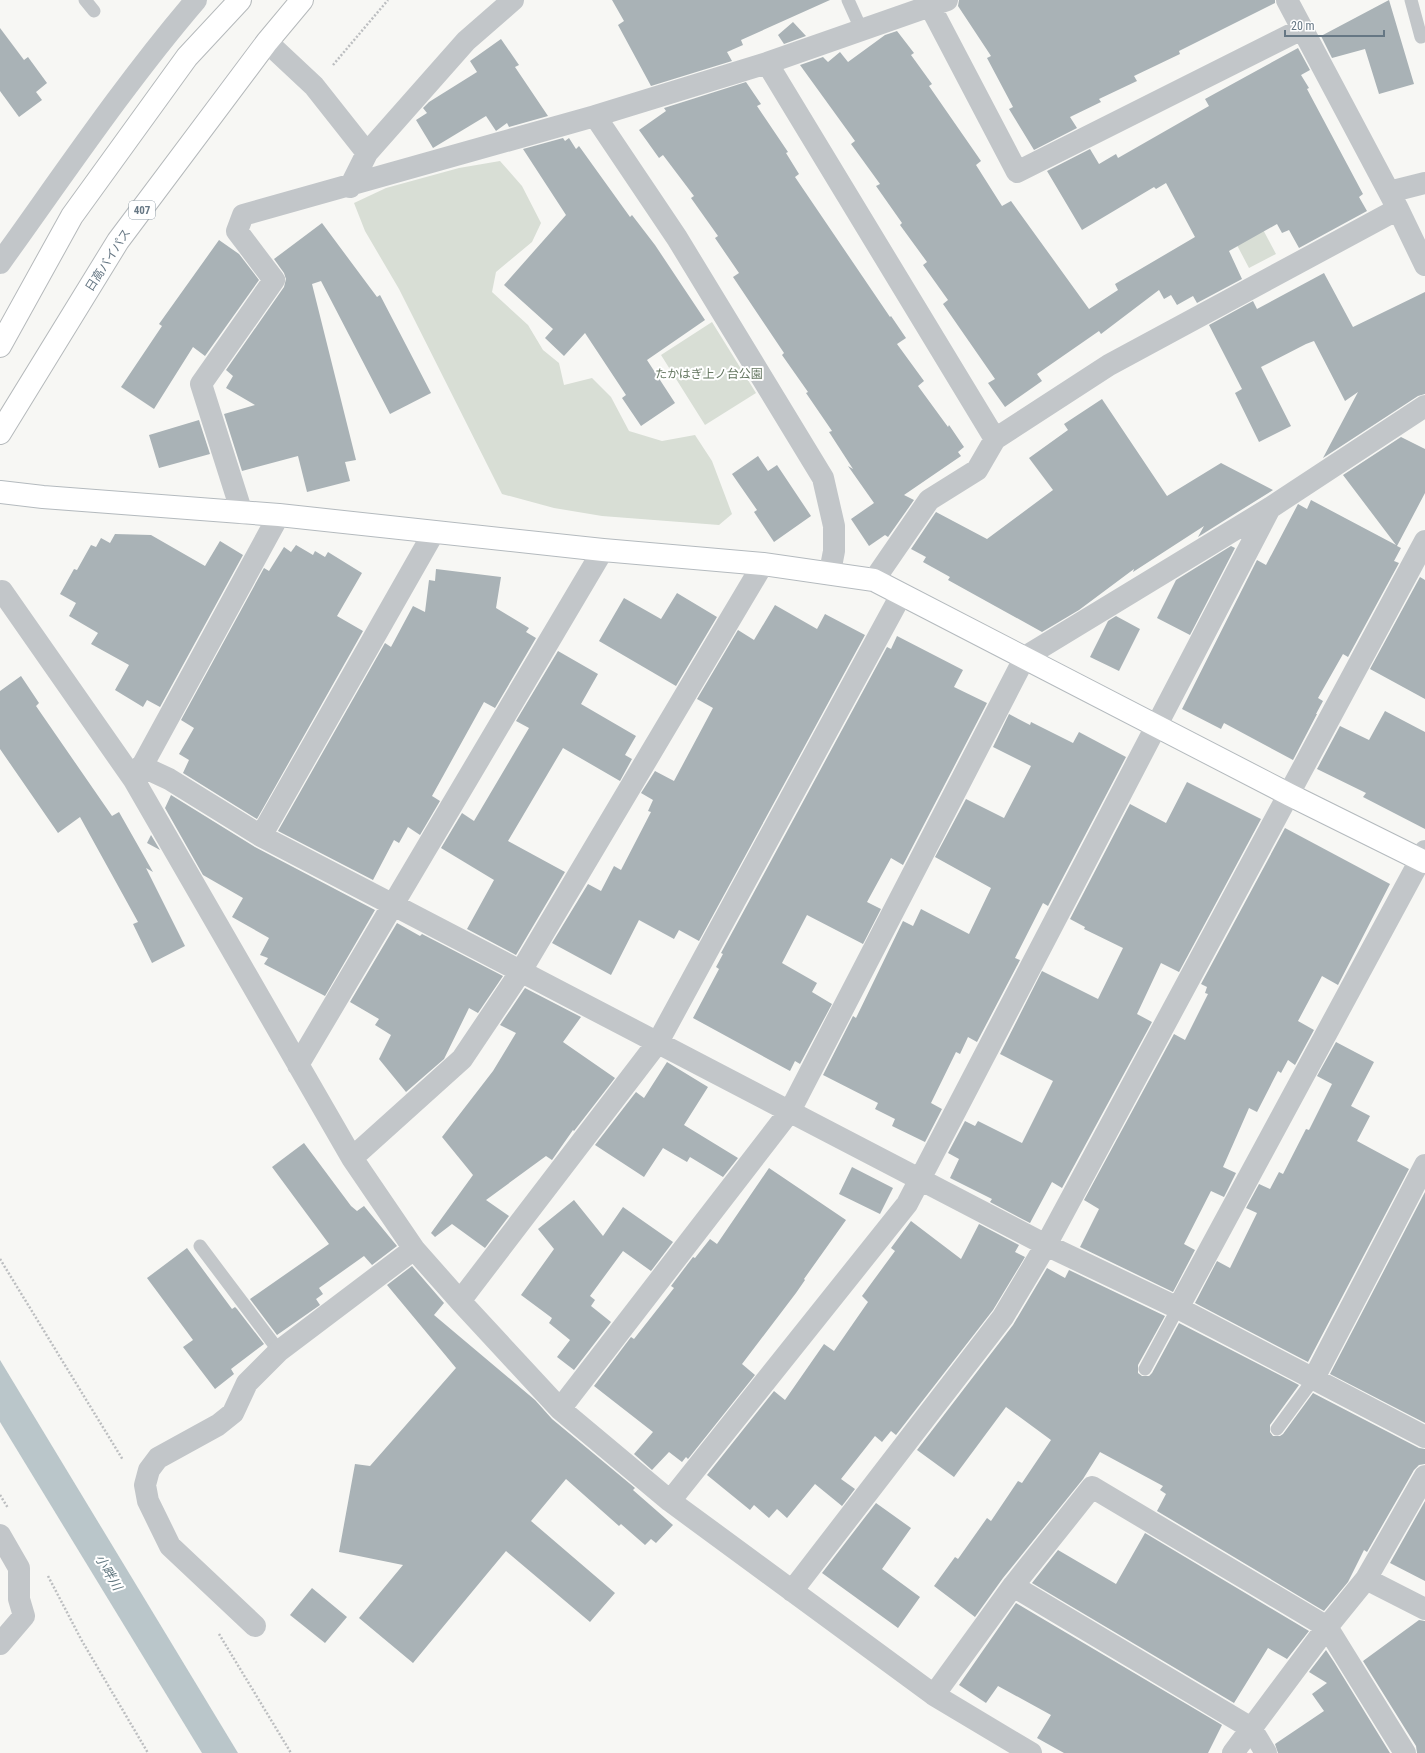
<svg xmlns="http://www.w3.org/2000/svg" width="1425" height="1753" font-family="'Roboto Condensed','Noto Sans JP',sans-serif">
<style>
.green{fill:#d8ded5}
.water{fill:#bac6ca}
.building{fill:#a9b2b6}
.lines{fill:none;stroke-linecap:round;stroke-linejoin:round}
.secondary-casing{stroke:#b4babe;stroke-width:24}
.highway-casing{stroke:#b5b9bb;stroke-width:24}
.path{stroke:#bcbec0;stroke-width:2.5;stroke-dasharray:2 2;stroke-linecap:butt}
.lane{stroke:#c2c6c9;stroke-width:13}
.street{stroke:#c2c6c9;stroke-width:22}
.secondary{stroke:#fff;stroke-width:22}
.highway{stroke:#fff;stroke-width:22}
.labels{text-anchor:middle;stroke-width:4;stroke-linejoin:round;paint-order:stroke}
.shield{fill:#fff;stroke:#94a0a9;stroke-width:1}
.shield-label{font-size:11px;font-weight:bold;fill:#667784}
.street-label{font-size:12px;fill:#667784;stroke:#fff}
.park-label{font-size:12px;fill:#657761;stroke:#fff}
.water-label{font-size:13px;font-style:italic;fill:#627880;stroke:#fff}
</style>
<rect width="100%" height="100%" fill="#f7f7f4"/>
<path class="green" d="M500 161 522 186 541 223 532 242 496 272 492 292 528 325 543 350 559 363 564 385 592 378 611 397 629 431 662 441 695 435 712 461 732 514 719 525 602 516 554 508 502 494 399 289 365 231 354 203 386 188 459 168Z
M1244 194 1276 254 1249 268 1218 209Z
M712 322 756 393 705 425 661 355Z"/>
<path class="water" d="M0 1360 238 1753H202L0 1422Z"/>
<path class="building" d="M612 0H830L741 40 743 45 727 52 732 61 651 86 618 25 624 21Z
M959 0H1275V3L1179 51 1180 54 1134 76 1137 81 1099 99 1101 102 1070 117 1077 128 1034 150 1009 109 1013 107 987 58 991 56 958 6Z
M1389 0 1414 84 1379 94 1365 49 1332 58 1321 36Z
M793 22 806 36 784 44 778 35Z
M0 28 24 60 28 57 47 83 36 92 42 100 19 117 0 91Z
M897 31 914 53 911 55 932 84 929 86 981 161 976 165 1002 206 1011 201 1089 309 1118 290 1115 284 1195 237 1166 183 1156 189 1154 187 1082 230 1047 171 1090 149 1099 164 1116 154 1118 158 1209 106 1205 99 1298 48 1310 70 1301 75 1309 88 1307 89 1363 194 1359 197 1367 211 1299 248 1289 230 1282 233 1277 224 1229 251 1242 279 1197 303 1193 296 1177 305 1171 295 1164 299 1159 290 1101 334 1099 331 1037 374 1042 381 1005 407 988 383 995 379 943 304 948 300 923 265 927 262 900 225 902 223 876 186 880 184 851 144 855 141 800 65 823 57 828 62 840 52 848 62 885 35Z
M501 39 519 65 515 67 548 116 509 127 507 123 496 131 486 116 433 148 416 120 427 113 423 108 429 102 477 72 470 61Z
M746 82 761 104 757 106 788 152 786 153 799 174 795 177 890 317 891 316 906 338 897 344 924 381 918 386 948 427 949 425 964 447 958 452 961 456 904 495 914 500 888 537 885 535 869 546 851 519 874 503 848 466 853 469 829 432 832 431 806 393 808 392 782 355 784 353 733 277 739 273 715 238 718 236 691 198 694 196 663 155 659 158 639 130 666 111 664 108Z
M563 138 565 141 569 138 576 149 579 146 630 217 632 215 655 245 705 320 647 360 675 403 641 426 622 398 626 395 585 333 564 356 545 338 553 329 504 285 566 215 523 149Z
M322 223 377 297 380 295 431 393 390 414 321 281 312 284 356 460 345 462 350 481 307 492 298 456 242 471 224 414 255 405 226 388 233 376 226 370 284 287 286 279 284 273 274 259Z
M219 240 239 254 259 280 205 356 193 347 154 409 121 387 162 326 159 324Z
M1324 273 1353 327 1425 292V394L1418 396 1323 458 1358 392 1345 401 1314 341 1306 344 1261 367 1291 426 1259 442 1235 393 1242 389 1209 325 1253 301 1257 309Z
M1102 399 1167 496 1221 463 1273 490 1198 537 1204 526 1133 572 1134 569 1079 610 1042 632 948 580 950 577 923 562 926 557 911 549 936 512 987 539 1053 490 1029 458 1068 430 1064 424Z
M199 420 210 454 159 468 149 435Z
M1401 437 1425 449V493L1397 546 1401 548 1394 561 1399 563 1348 657 1343 654 1318 698 1323 701 1316 714H1317L1293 760 1224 723 1221 729 1182 709 1257 560 1266 565 1298 504 1307 509 1311 500 1396 545 1343 475Z
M758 456 768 471 777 465 811 516 774 542 754 512 757 510 732 474Z
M115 534 151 535 205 566 220 541 243 555 160 707 147 700 143 707 115 690 129 665 91 644 98 633 69 616 76 603 60 594 74 569 77 570 91 545 96 547 101 538 110 543Z
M296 545 313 555 315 551 325 557 328 552 362 573 337 616 363 631 257 819 183 773 189 760 179 754 194 728 181 720 264 568 269 571 284 547 291 552Z
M1231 546 1235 548 1190 635 1157 618 1176 580Z
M436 569 501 577 496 608 529 628 526 632 536 638 495 708 484 702 432 796 440 801 420 835 408 827 399 843 394 840 373 880 278 831 385 643 391 647 413 606 425 612 429 580 435 581Z
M1420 577 1425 580V699L1370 669Z
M677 593 717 617 676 686 599 641 624 598 661 619Z
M775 605 817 629 825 614 865 635 699 941 679 930 674 939 639 920 611 975 552 943 588 884 601 891 614 866 621 870 651 812 648 811 653 800 641 793 655 771 674 781 713 708 697 699 738 630 754 640Z
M1116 616 1140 629 1119 671 1090 657 1108 621Z
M897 636 963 670 954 687 987 703 903 865 891 858 867 902 881 909 863 944 807 915 782 963 817 983 812 992 832 1004 800 1064 795 1061 790 1071 693 1018 719 969 716 967 723 954 721 953 887 647 891 649Z
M558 651 598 674 581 704 636 736 625 755 632 759 620 781 563 748 508 841 565 872 516 955 467 929 494 880 441 848 462 813 474 821 529 728 516 721Z
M21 676 39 703 36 706 112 816 119 812 153 872 146 868 185 946 152 963 133 924 138 922 80 817 58 833 0 749V691Z
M1385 711 1425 732V829L1363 797 1366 793 1317 769 1340 726 1369 740Z
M1009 714 1030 725 1031 722 1073 743 1079 732 1126 757 1048 906 1043 903 1015 958 1020 960 977 1042 968 1037 960 1054 956 1052 931 1103 942 1109 925 1142 892 1126 895 1119 875 1109 878 1103 823 1075 853 1016 856 1018 903 921 913 926 921 909 969 934 991 888 935 857 966 799 1004 818 1031 766 993 747Z
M1187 782 1261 819 1179 972 1161 963 1137 1014 1152 1022 1062 1188 1052 1182 1030 1223 990 1202 992 1199 950 1178 959 1159 948 1153 965 1121 975 1126 978 1121 1022 1143 1053 1081 1000 1054 1042 971 1098 999 1123 948 1084 929 1085 927 1070 919 1130 804 1166 823Z
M171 795 255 847 375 910 325 996 264 964 268 958 260 955 269 938 232 917 243 898 203 875 165 808Z
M1285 828 1390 884 1338 985 1322 976 1298 1021 1314 1030 1295 1065 1288 1060 1281 1073 1278 1071 1257 1112 1249 1108 1223 1167 1236 1173 1224 1197 1211 1191 1184 1244 1195 1250 1173 1292 1080 1247 1099 1209 1084 1200 1174 1034 1185 1040 1208 994 1205 993 1207 987 1201 984Z
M151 835 160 850 147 843Z
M397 923 420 936 422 934 503 976 478 1013 469 1008 444 1059 406 1092 379 1059 391 1035 375 1025 379 1019 350 1002Z
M525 988 581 1017 563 1042 615 1078 574 1131 573 1130 552 1160 546 1156 486 1200 509 1216 485 1248 452 1224 435 1237 431 1233 473 1175 442 1137 493 1071 516 1033 500 1025Z
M1336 1042 1374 1062 1351 1106 1370 1116 1357 1141 1409 1169 1308 1362 1195 1303 1217 1261 1230 1268 1257 1213 1246 1208 1259 1184 1270 1189 1279 1172 1283 1174 1306 1129 1309 1130 1332 1084 1317 1076Z
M667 1062 708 1087 684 1125 738 1158 723 1177 690 1157 687 1162 663 1148 644 1177 595 1145 636 1092 644 1098Z
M304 1143 351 1206 357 1211 364 1206 397 1246 372 1265 364 1256 319 1288 323 1294 316 1299 320 1305 277 1335 250 1299 329 1244 272 1167Z
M852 1167 893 1188 880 1214 839 1194Z
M769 1168 846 1220 804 1279 805 1280 796 1293 742 1364 755 1375 688 1459 686 1457 682 1462 669 1452 652 1470 634 1454 653 1432 594 1386 631 1337 634 1339 674 1288 671 1286 693 1257 695 1258 710 1239 717 1244Z
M1425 1192V1423L1330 1374Z
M574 1200 603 1236 623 1207 673 1242 651 1271 623 1251 590 1296 595 1300 591 1306 611 1322 574 1370 557 1357 570 1340 549 1323 552 1318 521 1295 554 1249 538 1229Z
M911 1221 961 1259 979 1224 1019 1245 1015 1252 1025 1257 993 1310 896 1435 891 1431 882 1442 875 1436 841 1479 855 1489 842 1506 815 1484 787 1518 777 1509 769 1518 754 1505 750 1510 707 1475 774 1391 785 1400 824 1344 834 1351 868 1302 862 1296 895 1251 891 1248Z
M187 1248 232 1309 235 1307 237 1309 264 1344 231 1369 234 1374 215 1389 183 1347 193 1340 147 1278Z
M412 1266 444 1303 434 1315 535 1400 552 1419 635 1488 633 1490 673 1525 656 1543 651 1539 645 1545 621 1524 619 1526 566 1479 531 1521 615 1593 590 1622 506 1551 413 1663 359 1618 403 1565 339 1552 355 1464 370 1466 456 1368 387 1285Z
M1047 1268 1065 1278 1069 1270 1165 1316 1138 1365V1373L1142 1376H1149L1152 1373 1179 1323 1299 1385 1270 1425V1432L1273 1436H1280L1283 1434 1313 1393 1419 1448 1425 1449V1464L1419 1465 1414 1470 1367 1552 1364 1550 1348 1582 1324 1611 1157 1511 1166 1494 1160 1490 1163 1486 1100 1452 1083 1479 1003 1578 975 1617 934 1586 955 1557 958 1559 987 1518 991 1521 1018 1481 1022 1483 1051 1440 1006 1407 954 1477 917 1450 1013 1325Z
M1425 1501V1581L1390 1563Z
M876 1503 911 1528 882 1569 920 1597 898 1628 822 1573Z
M1145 1533 1309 1631 1287 1659 1268 1648 1234 1703 1032 1583 1058 1550 1116 1584Z
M312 1588 347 1617 325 1643 290 1615Z
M1016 1603 1222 1725 1208 1753H1064L1037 1738 1051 1715 998 1686 986 1703 959 1685Z
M1419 1620 1425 1621V1753H1417L1416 1746 1363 1661Z
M1326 1650 1334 1662 1390 1753H1278L1275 1744 1324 1711 1312 1694 1327 1683 1309 1672Z"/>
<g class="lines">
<g class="secondary-casing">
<path id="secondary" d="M0 492 43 497 279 515 603 550 763 564 874 580 1290 795 1425 862"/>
</g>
<g class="highway-casing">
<path id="highway" d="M0 346 72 216 187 57 240 0
M0 433 118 241 267 42 302 0"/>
</g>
<path class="path" d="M333 65 388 0
M0 1259 123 1460
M0 1495 8 1508
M48 1576 82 1641 148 1753
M219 1634 291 1753"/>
<path class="lane" d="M85 0 94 11
M848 0 862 31
M1411 0 1421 37
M200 1246 279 1351
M1145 1369 1178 1308
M1277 1429 1313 1380"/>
<path class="street" d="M1287 0 1398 209 1425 265
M930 6 1017 172 1302 29
M267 42 314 86 367 153 350 187
M767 63 995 439
M595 116 677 238 823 478 834 526V551L830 572
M367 153 466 41 513 0
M1389 192 1425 183
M0 263C64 174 125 83 196 0
M242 513 201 384 274 280 237 231 243 215 595 116 767 63 947 0
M874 580 929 500 977 470 995 439 1109 365 1398 209
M2 591 134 780 352 1158 414 1249 460 1301 560 1409 670 1501 934 1695 1031 1753
M141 766 169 779 261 836 1046 1245 1178 1308 1425 1437
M135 779 279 515
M261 836 434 532
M298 1065 603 550
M352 1158 462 1059 521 971 763 564
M460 1301 658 1042 901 595
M1178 1308 1425 851
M1313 1380 1425 1165
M560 1409 790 1111 1025 657 1270 508 1425 406
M670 1501 907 1204 1270 508
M0 1535 19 1568V1599L24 1616 0 1644
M1366 1579 1425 1609
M1013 1586 1251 1728 1266 1753
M792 1591 1003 1317 1046 1245 1425 541
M255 1626 170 1546 148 1501 145 1485 149 1470 158 1458 218 1425 233 1413 247 1383 279 1351 414 1249
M934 1695 1013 1586 1092 1487 1327 1627 1405 1753
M1233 1753 1327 1627 1366 1579 1425 1476"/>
<use href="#secondary" class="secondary"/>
<use href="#highway" class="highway"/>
</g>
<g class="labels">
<rect class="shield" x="129" y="201" width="26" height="18" rx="3"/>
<g class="shield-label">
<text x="142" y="214">407</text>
</g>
<g class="street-label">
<text transform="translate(108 260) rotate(-57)" y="4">日高バイパス</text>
</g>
<g class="park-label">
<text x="709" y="378">たかはぎ上ノ台公園</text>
</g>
<g class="water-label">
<text transform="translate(109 1572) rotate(59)" y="5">小畔川</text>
</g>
</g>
<path d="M1285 30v6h99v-6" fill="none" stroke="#667784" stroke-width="2"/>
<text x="1291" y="30" font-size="12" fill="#667784" stroke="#ffffff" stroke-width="3" paint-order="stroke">20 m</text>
</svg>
